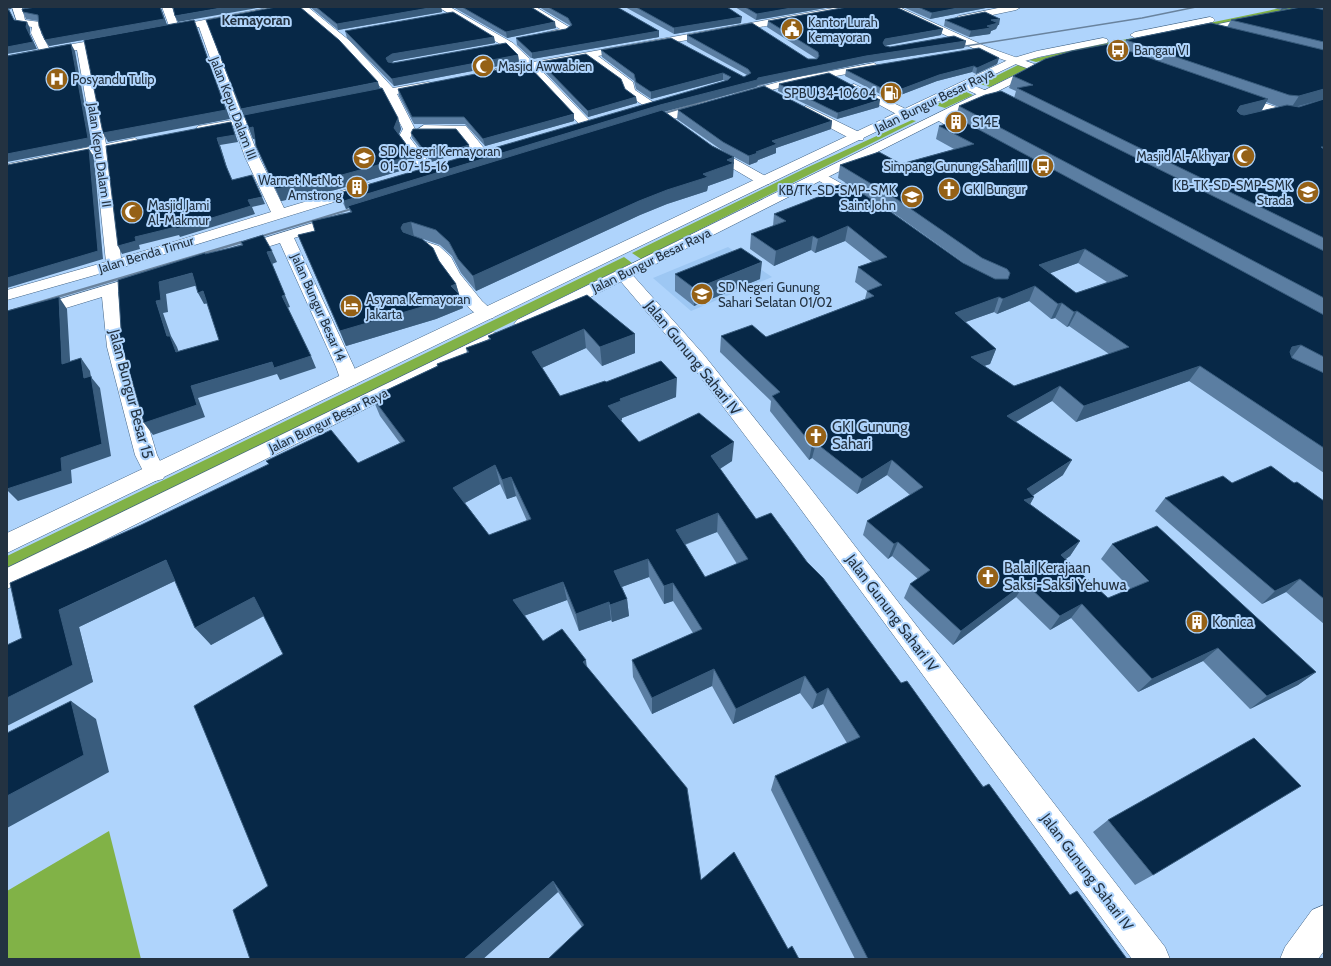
<svg xmlns="http://www.w3.org/2000/svg" width="1331" height="966" font-family="Cabin,sans-serif">
<style>
.built{fill:#9dc7f3}
.green{fill:#81b247}
.lines{fill:none;stroke-linecap:round;stroke-linejoin:round}
.minor-casing{stroke:#436587;stroke-width:1}
.major-casing{stroke:#436587;stroke-width:1}
.minor{fill:#fff;fill-rule:evenodd}
.major{fill:#fff;fill-rule:evenodd}
.rail-far2{stroke:#69839e;stroke-width:1.5}
.rail-far1{stroke:#69839e;stroke-width:2}
.rail{stroke:#69839e;stroke-width:2.5}
.wall{fill:#5b7ea2;fill-rule:evenodd}
.shaded-wall{fill:#395c7d}
.building{fill:#072847;stroke:#395c7d;fill-rule:evenodd}
.labels{text-anchor:middle;stroke-width:4;stroke-linejoin:round;paint-order:stroke}
.far-poi-label{font-size:13px;fill:#233241;stroke:#afd4fc;text-anchor:start}
.far-street-label{font-size:13px;fill:#233241;stroke:#afd4fc}
.far-quarter-label{font-size:14px;font-weight:bold;fill:#233241;stroke:#afd4fc}
.street-label{font-size:15px;fill:#233241;stroke:#afd4fc}
.poi-label{font-size:15px;fill:#233241;stroke:#afd4fc;text-anchor:start}
</style>
<rect width="100%" height="100%" fill="#afd4fc"/>
<path class="built" d="M728 247 772 277 691 311 653 278Z"/>
<path class="green" d="M1286 7H1305L1192 30 1185 28Z
M1181 29 1188 31 1096 48 1036 62 1029 60 1090 46Z
M1018 65 1028 68 990 87 980 84Z
M964 91 973 95 945 108 935 105Z
M912 120 916 121 641 259 632 253 806 168Z
M624 257 632 263 7 571V556Z
M109 831 141 959H7V891Z"/>
<g class="lines">
<g class="minor-casing">
<path id="minor" d="M12 7H22L25 20 40 22 41 33 49 48 114 37 119 40 114 43 87 48 106 144 135 138 141 142 140 145 108 151 121 258 271 212 245 157 234 126 202 133 196 129 198 126 232 120 199 27 163 32 161 30 163 28 169 26 162 7H172L178 25 272 7H292L287 10 208 25 243 117 275 111 281 115 279 118 246 124 259 157 284 208 368 183 373 184 375 187 373 190 120 268 7 300V290L106 262 95 154 7 172V164L94 146 77 50 7 62V56L39 50 31 33 32 27 18 25Z
M297 7H308L350 41 393 88 428 82 432 83 434 85 432 87 397 94 415 129 410 138 434 169 432 172H422L398 138 403 129 386 96 355 103 351 101 349 99 351 97 383 90 342 45Z
M438 7H450L513 43 533 62 839 7H860L855 10 598 56 633 82 635 90 653 102 655 105 653 108 649 109 626 94 622 88 623 85 588 58 538 67 589 120 591 123 589 126H581L528 69 499 74 495 73 494 71 495 69 522 64 505 47Z
M524 7H536L569 27 571 31 569 33 539 40 535 39 534 37 535 35 560 29Z
M886 7H899L987 47 1040 66 1041 68 1040 70H1032L979 51Z
M1003 7H1021L1016 10 959 22 954 19 959 16Z
M874 63 879 66 878 68 794 84 738 99 732 96 734 94 793 78Z
M965 82 1014 102 1016 105 1014 108H1006L961 87 959 85Z
M854 84 908 110 910 113 908 116H900L850 89 848 87Z
M1235 94 1286 110 1324 100V108L1286 118 1264 113 1231 100 1229 98 1231 96Z
M707 101 711 102 713 105 711 108 640 129 634 125 636 122Z
M806 106 863 134 864 137 863 140H853L802 113 800 110Z
M941 113 981 134 982 137 981 140H971L937 120 935 117Z
M424 125 466 126 488 153 486 156H476L458 133 420 132 418 129Z
M708 144 769 178 771 181 769 184H759L703 151 701 148Z
M821 172 867 198 869 201 867 204H857L816 179 814 176 816 173Z
M342 214 347 215 349 218 347 221 294 238 354 367 359 380 356 384 349 386 342 384 336 367 280 243 238 256 232 254 230 251 232 248Z
M414 238 439 246 451 257 460 274 482 301 496 314 493 318 487 319 481 318 470 309 444 275 438 262 427 252 408 246 406 243 408 240Z
M623 269 629 271 704 355 807 484 1165 947 1170 959H1132L791 496 690 363 617 277 615 274 617 271Z
M147 273 153 274 155 278 153 282 118 292 125 347 157 455 166 473 163 479 155 481 147 479 135 455 107 347 102 297 7 326V315Z"/>
</g>
<g class="major-casing">
<path id="major" d="M1302 7H1321L1316 10 1194 35 1189 32 1194 29Z
M1210 17 1213 18 1215 20 1213 22 1135 38 1130 35 1135 32Z
M1154 37 1158 38 1159 40 1158 42 1088 56 1083 53 1088 50Z
M1103 38 1107 39 1108 41 1107 43 1039 57 1018 63 7 553V533L1010 59 1037 51Z
M1038 64 1042 65 1043 67 1042 69 529 328 523 329 517 328 514 324 517 320Z
M493 332 499 334 502 338 499 342 7 589V568Z
M1324 905V951L1318 959H1280L1285 947 1312 910Z"/>
</g>
<use href="#minor" class="minor"/>
<use href="#major" class="major"/>
<path class="rail-far2" d="M953 48 1142 18 1196 7
M691 105 774 81"/>
<path class="rail-far1" d="M655 116 695 104
M239 243 361 206"/>
<path class="rail" d="M7 312 242 242"/>
</g>
<path class="wall" d="M310 7H441L442 12 338 30Z
M453 7H531L556 28 507 38Z
M539 7H617L659 31V37L532 59 517 45 516 38 566 29 570 26 569 25Z
M625 7H727L741 23 674 34Z
M735 7H831L756 20Z
M903 7H991L930 19Z
M1271 7H1294L1281 10Z
M1318 7H1324V99L1298 106 1324 99V473L1189 381 1076 422 1052 401 1016 422 1063 475 1033 495 1034 497 1030 504 1080 541 1070 556 1065 559 1108 598 1131 589 1101 559 1112 544 1316 672 1298 685 1250 709 1203 661 1138 692 1071 618 1050 630 1016 597 953 645 904 598 910 584 918 579 892 556 888 559 863 535 867 521 910 495 887 475 857 494 812 458 809 460 770 411 771 401 720 352 721 336 766 337 865 299 867 291 855 282 858 267 872 262 845 241 815 253 811 250 774 266 750 249 751 234 773 226 774 214 831 192 832 187 846 183 838 178 840 165 901 164 954 149 936 139 939 126 958 121 955 119 959 106 1014 98 1016 91 1009 88 1013 76 1123 48 1126 40 1227 27 1231 20 1317 8ZM1266 102 1279 107 1261 111ZM886 208 895 214 965 264 963 263ZM1078 263 1107 282 1076 293 1050 273ZM1029 301 1051 319 1055 318 1067 327 1069 326 1109 354 1014 386 984 366 990 364 996 349 965 322 994 312 997 314Z
M161 8 167 25 49 46 45 40 38 21 26 19 23 12Z
M945 20 999 25H998L996 29 991 31 990 34 969 37 944 26Z
M768 21 941 35 885 45 890 47 966 41 964 48 865 63 758 85 756 87 664 111 712 146 734 157 733 177 708 186 707 191 667 204 640 215 476 291 461 273 452 256 440 245 423 239 456 284 463 308 436 319 346 346 298 235 315 231 350 212 349 208 346 209 342 201 339 193 726 81 723 80 651 99 636 89 634 81 602 57 601 50 744 77 747 75 687 42V35L808 59H817L767 27Z
M345 31 494 37 495 43 394 61 391 62 393 63 518 55 519 62 394 86 347 38Z
M999 58 997 64 976 74 972 72 937 81 890 99 845 76 846 70Z
M540 62 625 89 636 97 637 103 588 117 541 68Z
M779 84 879 107 837 119 778 91Z
M380 88 398 118 401 129 399 134 414 155 417 166 335 190 281 201 261 158 256 146 255 138 253 139 244 116Z
M398 89 574 121 485 146 465 124H414L399 96Z
M678 110 832 121 831 129 776 148V153L758 160 757 162 749 165 723 151 677 119Z
M411 133 470 150 431 162 412 138Z
M675 274 760 279 694 306 675 291Z
M587 295 635 334V353L602 366 586 348 542 368 560 396 606 382 676 397 622 418V420L621 421 639 442 732 461 720 469 756 519 807 562 901 683 1070 895 1127 959H855L771 790 775 776 847 743 823 704 812 709 800 693 733 724 712 686 652 714 633 677 632 660 693 633 673 601 664 604 649 577 622 587 627 599 629 616 612 622 611 620 579 631 567 600 524 616 543 641 587 667 701 880 788 949 799 959 582 927 558 892 483 959H250L268 886 283 654 264 616 211 645 175 581 79 627 93 682 22 638 358 463 400 443 380 416 372 397 437 366V364L467 353 466 348 489 339 488 336ZM500 484 507 499 516 496 527 521 489 535 465 503ZM717 532 737 564 705 577 685 545Z
M1232 483H1294L1324 501V624L1286 592 1262 604 1155 511 1165 498Z
M1108 820 1153 875 1135 885 1093 832Z"/>
<path class="shaded-wall" d="M7 7H12L11 9 7 10Z
M160 7H161V8L167 25 49 46 45 40Z
M227 7H263L178 22 175 16Z
M435 7H441L442 12 338 30 337 24Z
M797 7H831L756 20 757 14Z
M963 7H991L930 19 932 13Z
M1282 7H1294L1281 10Z
M742 17 741 23 674 34V28Z
M1000 19 999 25H998L996 29 991 31 990 34 969 37 971 31 991 20Z
M194 20 230 119 108 142 103 133Z
M27 22 30 28V34L37 49 7 54V47L26 27Z
M555 22 556 28 507 38 506 32Z
M943 29 941 35 884 46 883 43 885 39Z
M659 31V37L532 59V53Z
M494 37 495 43 394 61 388 65 386 58 392 54Z
M966 41 964 48 865 63 758 85 756 87 660 113 348 206 349 208 346 209 344 201 660 105 758 78 866 56Z
M71 44 75 51 92 146 7 162V154Z
M518 55 519 62 394 86 392 79Z
M999 58 997 64 976 74 977 68Z
M974 66 972 72 937 81 890 99 891 93 939 75Z
M723 73V80L651 99V92Z
M378 82 380 89 244 116 241 109Z
M1324 89V99L1291 108 1299 96Z
M636 97 637 103 588 117V111Z
M1268 99 1261 112 1233 119 1240 106Z
M880 100 879 107 837 119 838 113Z
M574 114V121L485 146 483 139Z
M398 118 401 129 397 139 394 128Z
M832 121 831 129 776 148V153L758 160 757 162 749 165V156L772 141Z
M231 122 238 142 220 145 229 174 226 166 217 138Z
M253 127 258 138 253 139 249 128Z
M469 145 470 150 431 162 429 157Z
M89 149 94 157 103 259 7 288V278Z
M414 155 417 166 335 190 281 201 276 189Z
M734 157 733 177 708 186 707 191 667 204 640 215 476 291 473 276 639 201 703 174 727 160Z
M262 197 265 204 252 207 255 214 180 237 179 235 139 245 140 249 122 254 118 246 135 237 248 200Z
M411 222 414 237 405 242 401 228 403 224Z
M848 226 845 241 815 253 818 239Z
M813 236 811 250 774 266 776 251Z
M1085 249 1078 263 1032 280 1039 265Z
M272 251 277 262 272 264 290 307 287 308 282 296 267 252Z
M762 262 760 279 694 306 695 289Z
M192 273 198 285 166 294 168 312 163 313 171 336 177 347 183 364 167 336 156 301 159 282Z
M456 284 463 308 436 319 346 346 340 331Z
M1035 286 1029 301 997 314 1003 299Z
M203 291 209 303 204 304 198 293Z
M59 297 67 309 71 376 62 364Z
M999 297 994 312 949 328 955 313Z
M1062 303 1055 318 1051 319 1058 304Z
M1077 311 1069 326 1067 327 1074 312Z
M584 329 586 348 535 371 532 352Z
M635 334V353L602 366 600 347Z
M1301 345 1289 361 1281 363 1292 347Z
M996 349 990 364 965 372 971 357Z
M311 356 316 368 280 380 277 374 198 398 205 417 153 435 144 423 191 386 272 362Z
M81 358 90 371 91 377 100 388 111 456 71 470 72 483 18 501 7 490V489L61 458 84 378Z
M1200 366 1189 381 1076 422 1084 406Z
M677 378 676 397 622 418V420L610 425 608 406 620 399Z
M1060 386 1052 401 1000 431 1007 416Z
M734 442 732 461 710 475 711 456Z
M816 443 812 458 809 460 812 445Z
M892 460 887 475 857 494 862 479Z
M1072 460 1063 475 1028 499 1034 497 1026 512 1015 515 1027 489Z
M495 465 500 484 459 506 453 488Z
M511 477 516 496 507 499 502 480Z
M718 513 717 532 675 548 676 530Z
M1080 541 1070 556 1051 570 1061 555Z
M898 542 892 556 888 559 894 544Z
M648 559 649 577 616 589 614 571Z
M166 560 181 578 79 627 93 682 7 726V698L59 610Z
M1300 579 1286 592 1262 604 1275 591Z
M563 582 567 600 518 618 513 600Z
M673 583V601L664 604V586Z
M1025 583 1016 597 953 645 961 631Z
M254 597 267 614 211 645 195 628Z
M627 599 629 616 612 622 610 605Z
M609 602 611 620 579 631 576 614Z
M1082 604 1071 618 1050 630 1060 616Z
M1218 648 1203 661 1138 692 1152 679Z
M586 660 588 677 583 662Z
M714 669 712 686 652 714V698Z
M1316 672 1298 685 1250 709 1267 696Z
M805 676 800 693 733 724 736 709Z
M828 688 823 704 812 709 817 694Z
M71 701 96 719 109 772 7 828V796Z
M553 881 558 892 483 959H464Z"/>
<path class="building" d="M36 7H160L164 19 45 40 39 26 38 15 23 12 22 9Z
M173 7H227L175 16Z
M276 7H300L339 40 378 82 241 109 206 20Z
M316 7H435L337 24Z
M462 7H531L555 22 506 32Z
M548 7H617L659 31 532 53 516 38 566 29 572 25 568 18Z
M636 7H727L742 17 674 28Z
M745 7H797L757 14Z
M847 7H896L943 29 885 39 883 43 885 46 890 47 954 36 966 41 866 56 758 78 757 80 660 105 344 201 339 193 728 80 731 77 723 73 651 92 636 82 634 74 601 50 671 38 744 77 751 73 748 69 687 35 752 23 808 59H817L819 56 818 52 768 21Z
M918 7H963L932 13Z
M1301 7H1312L1324 10V42L1231 20Z
M7 10H9L14 20 27 22 26 27 33 42 7 47Z
M453 12 494 37 392 54 386 58 388 62 393 63 506 43 518 55 392 79 345 31Z
M985 12 1000 19 991 20 998 23 987 26 991 28 971 31 945 20Z
M194 20 226 110 103 133 84 40Z
M1211 23 1324 50V89L1299 96 1289 95 1126 40Z
M71 44 88 138 7 154V56Z
M1109 44 1268 99 1240 106 1237 111 1240 114 1244 115 1287 105 1299 107 1324 99V117L1323 118H1324V147H1321L1324 149V238L1017 88 1033 85 1013 76 1045 59 1072 51Z
M979 48 999 58 977 68 974 66 939 75 891 93 846 70Z
M586 54 621 79 625 89 636 97 588 111 540 62Z
M527 64 574 114 483 139 464 117H412L398 89Z
M829 73 880 100 838 113 779 84Z
M764 86 832 121 772 141 777 144 756 152 758 153 749 156 723 142 678 110Z
M382 88 398 118 394 128 414 155 331 178 276 189 256 146 253 127 249 128 244 115Z
M1001 91 1324 251V298L959 106 985 95Z
M662 110 712 146 734 157 727 160 734 163 703 174 708 177 667 190 639 201 473 276 458 259 449 242 436 230 411 222 403 224 401 228 403 232 422 239 433 248 439 261 456 284 451 286 459 294 432 304 340 331 298 235 315 231 312 221 352 212 348 206Z
M961 120 1324 315V357L1301 345 1292 347 1290 352 1292 358 1324 373V448L1200 366 1084 406 1060 386 1007 416 1072 460 1027 489 1034 497 1024 500 1080 541 1061 555 1108 598 1149 581 1112 544 1157 526 1316 672 1267 696 1218 648 1152 679 1082 604 1060 616 1025 583 961 631 910 584 930 570 898 542 894 544 867 521 923 487 892 460 862 479 816 443 812 445 772 396 780 392 721 336 752 325 766 337 874 296 867 291 882 285 858 267 887 257 848 226 818 239 813 236 776 251 751 234 786 221 774 214 836 190 832 187 846 183 885 208 963 263 995 279H1008L1010 273 1007 269 982 258 898 200 840 165 879 152 901 164 974 144 939 126ZM1085 249 1128 276 1076 293 1039 265ZM1035 286 1058 304 1062 303 1074 312 1077 311 1129 347 1014 386 971 357 996 349 955 313 999 297 1003 299Z
M231 122 235 135 217 138 226 166 232 180 252 175 262 197 248 200 251 206 176 229V227L135 237 136 241 118 246 106 146Z
M413 129H456L469 145 429 157 411 133Z
M89 149 98 251 7 278V165Z
M263 235 272 251 267 252 285 295 282 296 311 356 274 368 272 362 191 386 197 405 144 423 119 335 118 330 121 329 118 280 205 253V254L243 245 241 242ZM192 273 198 293 203 291 219 340 176 352 170 336H167L156 301 161 300 159 282Z
M741 248 762 262 695 289 675 274Z
M587 295 635 334 600 347 584 329 532 352 560 396 605 381 606 382 661 361 677 378 620 399 621 401 608 406 639 442 699 413 734 442 711 456 756 519 771 513 807 562 823 578 846 609 901 683 907 681 983 787 989 784 1070 895 1077 891 1127 959H868L775 776 860 737 828 688 817 694 805 676 736 709 714 669 652 698 632 660 702 629 673 583 664 586 648 559 614 571 627 599 610 605 609 602 576 614 563 582 513 600 543 641 562 629 586 660 583 662 687 788 701 880 734 852 788 949 792 946 799 959H548L584 925 553 881 464 959H250L233 910 268 886 194 706 283 654 254 597 195 628 166 560 59 610 73 665 7 698V645L22 638 10 583 141 525 269 464 266 461 331 430 358 463 405 441 372 397 438 366 437 364 469 352 466 348 491 339 488 336ZM495 465 502 480 511 477 531 519 489 535 453 488ZM718 513 748 559 705 577 676 530Z
M59 297 62 364 81 358 84 378 91 376 102 444 61 458 62 471 7 489V311Z
M1271 466 1294 483 1297 482 1324 501V599L1300 579 1275 591 1165 498 1223 476 1232 483Z
M71 701 84 755 7 796V733Z
M1254 738 1301 786 1153 875 1108 820Z"/>
<defs>
<g id="civic-disc" transform="scale(1.15)"><circle r="9.5" fill="#956116" stroke="#afd4fc"/><path d="M-.6-6.5H3V-4.5H.6V-3L4-1V1h2V6H-6V1h2V-1L-.6-3ZM-1.2 2.5V6h2.4V2.5Z" fill="#fff"/></g>
<g id="bus-disc" transform="scale(1.15)"><circle r="9.5" fill="#956116" stroke="#afd4fc"/><path d="M-5-6H5V4H4V6H2V4H-2V6H-4V4H-5ZM-3.5-4V0h7V-4ZM-3.5 1.2v1.5H-2V1.2ZM2 1.2v1.5H3.5V1.2Z" fill="#fff"/></g>
<g id="mosque-disc" transform="scale(1.15)"><circle r="9.5" fill="#956116" stroke="#afd4fc"/><path d="M3.5-4.9A6 6 0 1 0 3.5 4.9A5 5 0 1 1 3.5-4.9Z" fill="#fff"/></g>
<g id="hospital-disc" transform="scale(1.15)"><circle r="9.5" fill="#956116" stroke="#afd4fc"/><path d="M-5-5h3v3.5h4V-5h3V5h-3V1.5h-4V5h-3Z" fill="#fff"/></g>
<g id="fuel-disc" transform="scale(1.15)"><circle r="9.5" fill="#956116" stroke="#afd4fc"/><path d="M-5.5-6h7V0h2V4h1.3V-2.5L3-4.5l.8-.8L6-3V5H2.5V1h-1V6h-7ZM-4.2-4.7v3.2H.2V-4.7Z" fill="#fff"/></g>
<g id="building-disc" transform="scale(1.15)"><circle r="9.5" fill="#956116" stroke="#afd4fc"/><path d="M-4-6H4V6H1V3H-1V6H-4ZM-2.5-4.3h1.7v1.8h-1.7ZM.8-4.3h1.7v1.8H.8ZM-2.5-1h1.7V.8h-1.7ZM.8-1h1.7V.8H.8Z" fill="#fff"/></g>
<g id="school-disc" transform="scale(1.15)"><circle r="9.5" fill="#956116" stroke="#afd4fc"/><path d="M0-5L7-2L0 1L-7-2ZM-4 1L0 2.5L4 1V4Q0 6-4 4Z" fill="#fff"/></g>
<g id="church-disc" transform="scale(1.15)"><circle r="9.5" fill="#956116" stroke="#afd4fc"/><path d="M-1.2-6h2.4v3.5h3.3v2.4h-3.3V6h-2.4V-.1h-3.3v-2.4h3.3Z" fill="#fff"/></g>
<g id="hotel-disc" transform="scale(1.15)"><circle r="9.5" fill="#956116" stroke="#afd4fc"/><path d="M-6-4.5h1.5V1H6V5H4.5V3h-9V5H-6ZM-4 0a1.8 1.8 0 1 1 3.6 0ZM.5 0V-2.5h3Q6-2.5 6 0Z" fill="#fff"/></g>
</defs>
<g fill-rule="evenodd">
<use href="#civic-disc" x="792" y="29"/>
<use href="#bus-disc" x="1118" y="50"/>
<use href="#mosque-disc" x="483" y="66"/>
<use href="#hospital-disc" x="57" y="79"/>
<use href="#fuel-disc" x="891" y="93"/>
<use href="#building-disc" x="956" y="122"/>
<use href="#mosque-disc" x="1244" y="156"/>
<use href="#school-disc" x="364" y="158"/>
<use href="#bus-disc" x="1043" y="166"/>
<use href="#building-disc" x="357" y="187"/>
<use href="#church-disc" x="949" y="189"/>
<use href="#school-disc" x="1308" y="192"/>
<use href="#school-disc" x="912" y="197"/>
<use href="#mosque-disc" x="132" y="212"/>
<use href="#school-disc" x="702" y="294"/>
<use href="#hotel-disc" x="351" y="306"/>
<use href="#church-disc" x="816" y="436"/>
<use href="#church-disc" x="988" y="577"/>
<use href="#building-disc" x="1197" y="622"/>
</g>
<g class="labels">
<g class="far-poi-label">
<text x="808" y="27">Kantor Lurah<tspan x="808" dy="15">Kemayoran</tspan></text>
<text x="1134" y="55">Bangau VI</text>
<text x="498" y="71">Masjid Awwabien</text>
<text x="72" y="84">Posyandu Tulip</text>
<text x="876" y="98" text-anchor="end">SPBU 34-10604</text>
<text x="972" y="127">S14E</text>
<text x="380" y="156">SD Negeri Kemayoran<tspan x="380" dy="15">01-07-15-16</tspan></text>
<text x="1228" y="161" text-anchor="end">Masjid Al-Akhyar</text>
<text x="1028" y="171" text-anchor="end">Simpang Gunung Sahari III</text>
<text x="342" y="185" text-anchor="end">Warnet NetNot<tspan x="342" dy="15">Amstrong</tspan></text>
<text x="1292" y="190" text-anchor="end">KB-TK-SD-SMP-SMK<tspan x="1292" dy="15">Strada</tspan></text>
<text x="964" y="194">GKI Bungur</text>
<text x="896" y="195" text-anchor="end">KB/TK-SD-SMP-SMK<tspan x="896" dy="15">Saint John</tspan></text>
<text x="148" y="210">Masjid Jami<tspan x="148" dy="15">Al-Makmur</tspan></text>
<text x="718" y="292">SD Negeri Gunung<tspan x="718" dy="15">Sahari Selatan 01/02</tspan></text>
<text x="366" y="304">Asyana Kemayoran<tspan x="366" dy="15">Jakarta</tspan></text>
</g>
<g class="far-street-label">
<text transform="translate(934 100) rotate(-26)" y="5">Jalan Bungur Besar Raya</text>
<text transform="translate(234 108) rotate(69)" y="5">Jalan Kepu Dalam III</text>
<text transform="translate(100 155) rotate(82)" y="5">Jalan Kepu Dalam II</text>
<text transform="translate(146 254) rotate(-17)" y="5">Jalan Benda Timur</text>
<text transform="translate(651 260) rotate(-26)" y="5">Jalan Bungur Besar Raya</text>
<text transform="translate(319 307) rotate(66)" y="5">Jalan Bungur Besar 14</text>
<text transform="translate(328 420) rotate(-26)" y="5">Jalan Bungur Besar Raya</text>
</g>
<g class="far-quarter-label">
<text x="256" y="25">Kemayoran</text>
</g>
<g class="street-label">
<text transform="translate(693 358) rotate(51)" y="5">Jalan Gunung Sahari IV</text>
<text transform="translate(131 394) rotate(75)" y="5">Jalan Bungur Besar 15</text>
<text transform="translate(892 613) rotate(53)" y="5">Jalan Gunung Sahari IV</text>
<text transform="translate(1087 872) rotate(53)" y="5">Jalan Gunung Sahari IV</text>
</g>
<g class="poi-label">
<text x="832" y="432">GKI Gunung<tspan x="832" dy="17">Sahari</tspan></text>
<text x="1004" y="573">Balai Kerajaan<tspan x="1004" dy="17">Saksi-Saksi Yehuwa</tspan></text>
<text x="1212" y="627">Konica</text>
</g>
</g>
<rect width="1331" height="966" fill="none" stroke="#233241" stroke-width="16"/>
</svg>
